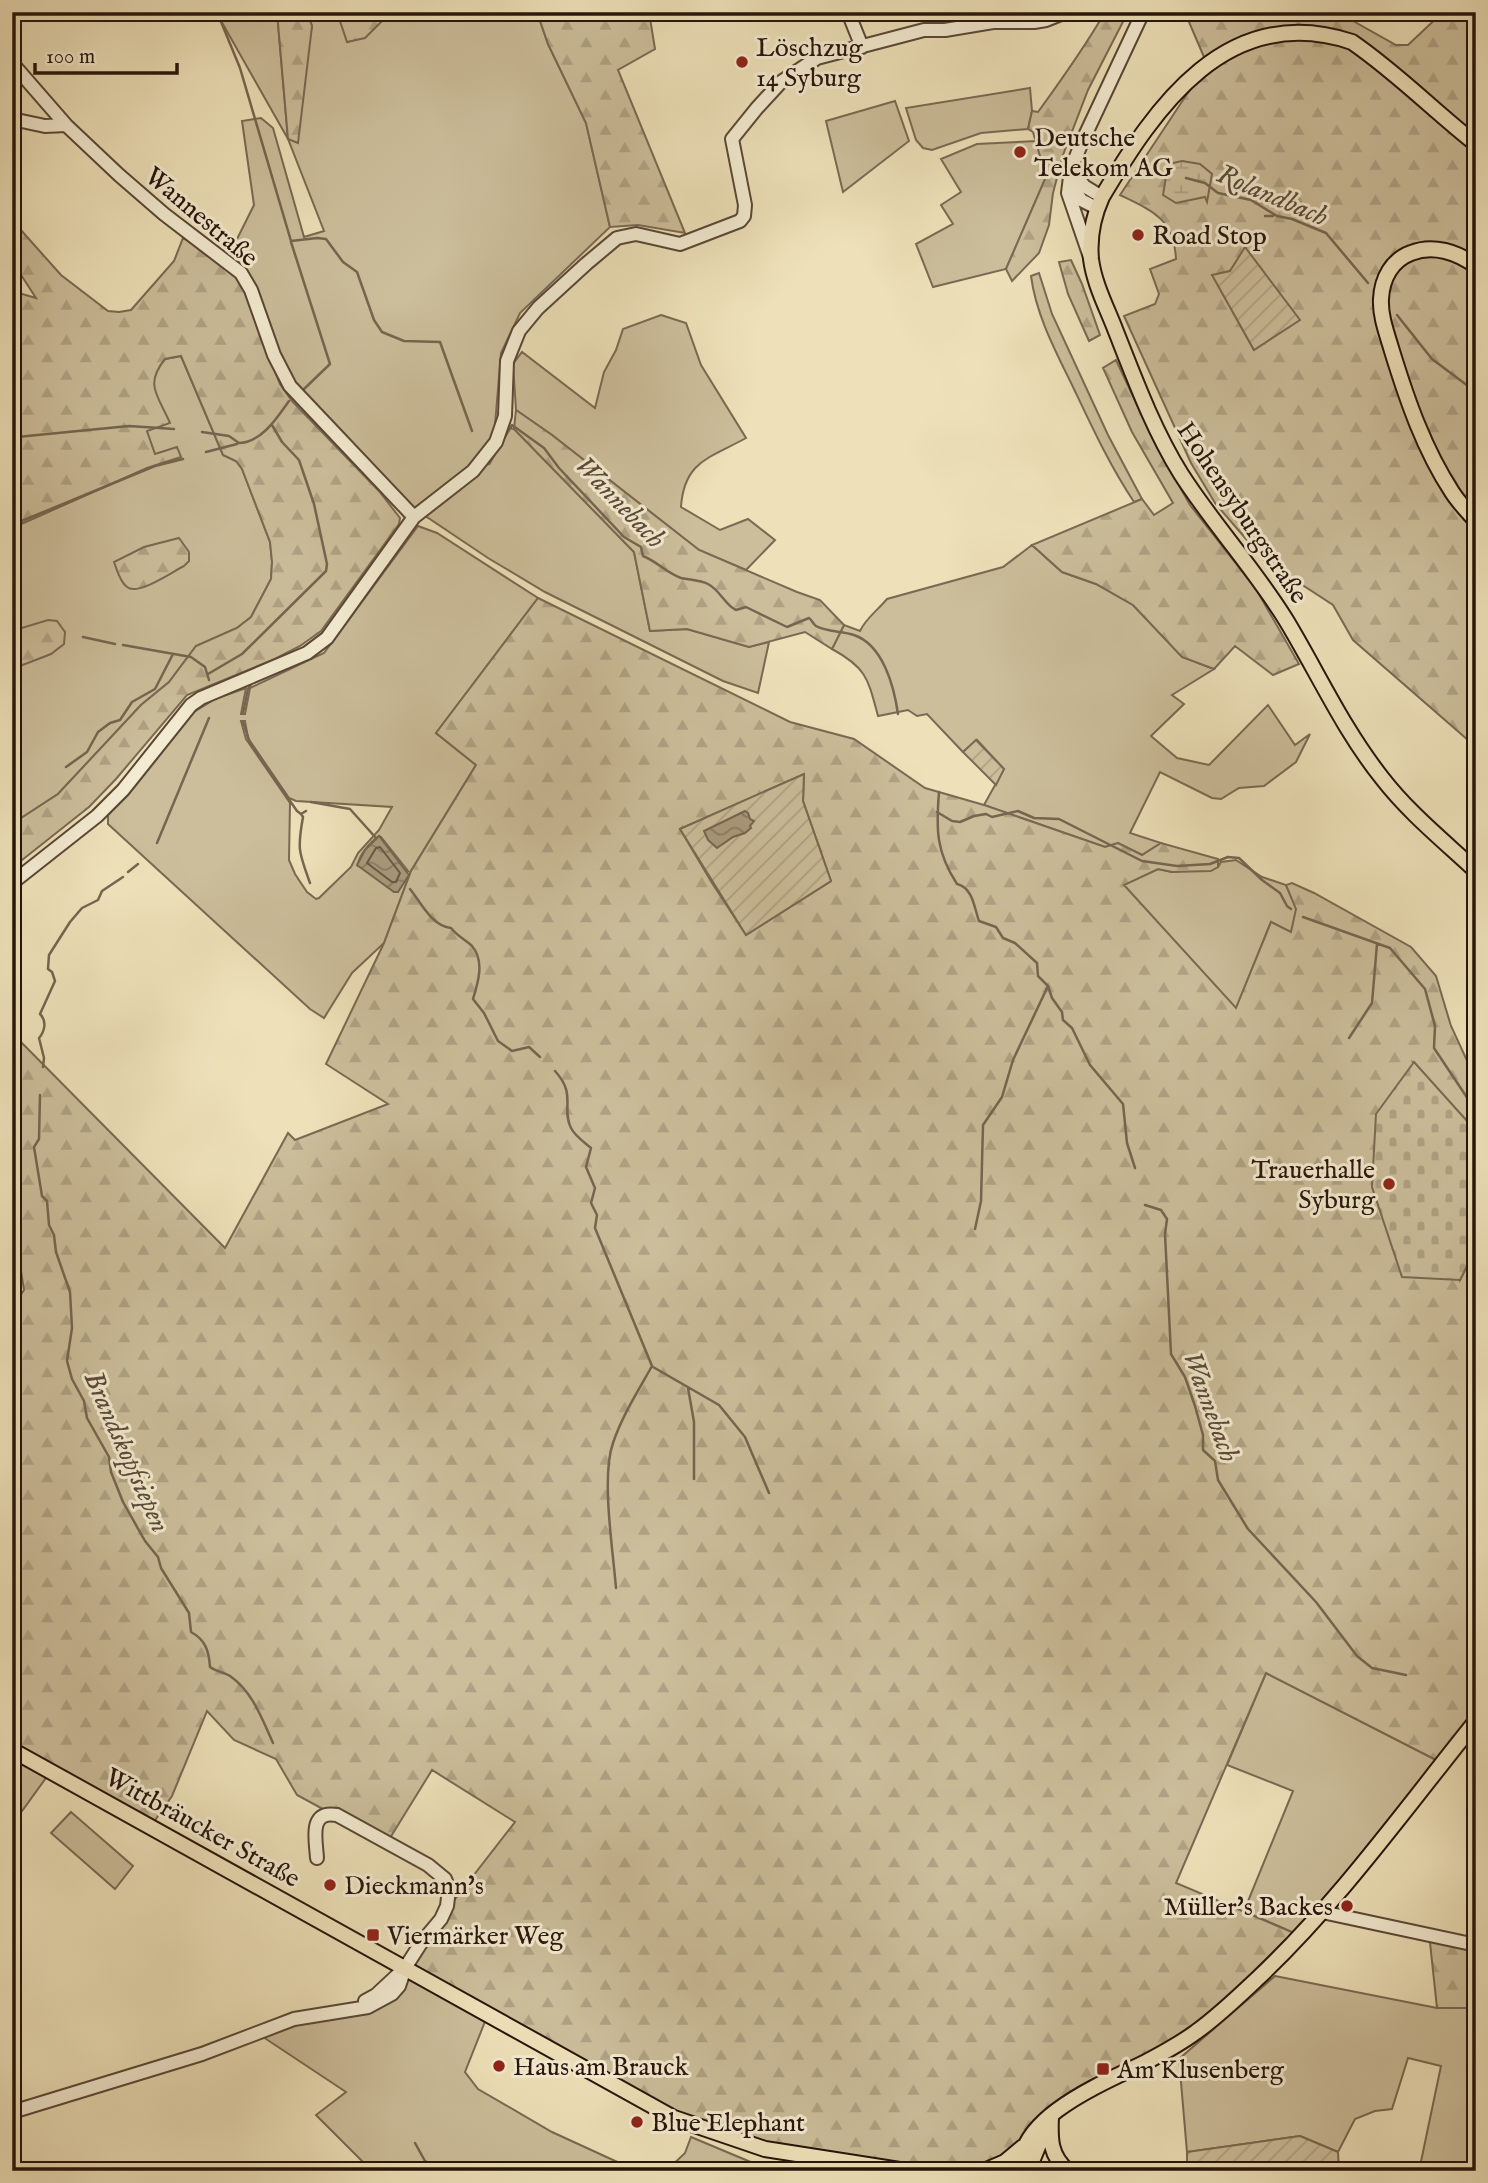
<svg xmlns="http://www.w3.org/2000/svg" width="1488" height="2183" font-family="'IM FELL English',serif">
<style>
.grass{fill:#ccbe9b;stroke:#7a6953;stroke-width:2;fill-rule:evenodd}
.forest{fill:url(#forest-firs);stroke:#7a6953;stroke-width:2;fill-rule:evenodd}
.wetland{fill:url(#wetland-marsh);stroke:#7a6953;stroke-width:2}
.cemetery{fill:url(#cemetery-stones);stroke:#7a6953;stroke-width:2}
.garden{fill:url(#garden-furrows);stroke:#7a6953;stroke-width:2}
.water{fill:url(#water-waves);stroke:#766550;stroke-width:2}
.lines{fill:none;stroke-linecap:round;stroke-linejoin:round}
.shore{stroke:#685844;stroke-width:2}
.stream{stroke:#766550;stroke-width:2.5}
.minor-casing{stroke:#594736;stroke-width:16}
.major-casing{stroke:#27140b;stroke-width:18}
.minor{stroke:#f4ecd2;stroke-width:12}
.major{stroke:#eee1b9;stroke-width:14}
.poi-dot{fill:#8f2418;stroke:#f4ecd2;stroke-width:2.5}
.labels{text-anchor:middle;stroke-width:6;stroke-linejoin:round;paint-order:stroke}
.poi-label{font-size:26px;fill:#27140b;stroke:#f4ecd2;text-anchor:start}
.street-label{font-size:26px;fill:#27140b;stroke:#f4ecd2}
.water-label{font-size:28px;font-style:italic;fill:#5b4a39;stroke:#f4ecd2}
</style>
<defs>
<pattern id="forest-firs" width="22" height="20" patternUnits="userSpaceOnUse" patternTransform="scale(1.75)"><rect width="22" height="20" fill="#ccbe9b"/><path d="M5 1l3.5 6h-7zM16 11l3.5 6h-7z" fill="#afa284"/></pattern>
<pattern id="wetland-marsh" width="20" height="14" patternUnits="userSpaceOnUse" patternTransform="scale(1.75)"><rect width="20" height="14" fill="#ccbe9b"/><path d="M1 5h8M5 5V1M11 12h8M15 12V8" fill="none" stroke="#afa284"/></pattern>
<pattern id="cemetery-stones" width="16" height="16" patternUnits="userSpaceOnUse" patternTransform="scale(1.75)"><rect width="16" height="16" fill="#ccbe9b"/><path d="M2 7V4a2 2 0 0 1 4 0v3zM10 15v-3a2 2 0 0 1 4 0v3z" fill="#afa284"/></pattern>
<pattern id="garden-furrows" width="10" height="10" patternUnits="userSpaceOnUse" patternTransform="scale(1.75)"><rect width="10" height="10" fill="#ccbe9b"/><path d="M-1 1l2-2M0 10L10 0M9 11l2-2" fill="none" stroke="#afa284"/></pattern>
<pattern id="water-waves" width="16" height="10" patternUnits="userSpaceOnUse" patternTransform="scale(1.75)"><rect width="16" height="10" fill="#aa9b7e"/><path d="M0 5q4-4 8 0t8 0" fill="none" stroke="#8a7d65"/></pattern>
</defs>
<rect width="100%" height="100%" fill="#eee1b9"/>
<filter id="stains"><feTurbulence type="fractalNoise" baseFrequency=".00286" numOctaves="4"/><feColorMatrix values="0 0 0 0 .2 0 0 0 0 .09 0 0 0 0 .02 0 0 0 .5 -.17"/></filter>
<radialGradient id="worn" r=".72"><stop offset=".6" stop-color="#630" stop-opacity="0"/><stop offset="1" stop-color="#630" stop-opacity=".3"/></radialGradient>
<path class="grass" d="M216 12H277L288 139 312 26 307 12H337L348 42 389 14 388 12H537L548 44 586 123 610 227 520 313 501 353 495 425 514 429 634 552 650 631 687 629 749 647 769 642 758 693 723 681 545 592 488 558 406 503 285 372 250 278 229 255 254 205 242 121 261 118 273 128 304 237 324 231 288 139Z
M1030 88 1032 111 1028 129 981 133 932 150 923 148 916 140 906 108Z
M895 101 909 141 843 192 826 121Z
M1037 141 1046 177 1006 269 933 287 916 244 953 224 941 205 961 192 941 159 977 144Z
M1039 273 1052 314 1108 435 1142 499 1134 502C1110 466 1092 427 1073 387 1056 352 1036 315 1031 276Z
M661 315 686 323 701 365 746 438C710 458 684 461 681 507L720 530 748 519 775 540 746 570 699 550 552 435 516 410 513 364 522 352 595 408 604 372 616 350 623 329Z
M181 356 223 455 236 461 242 469 270 542 272 562 271 579 251 617 237 628 196 646 169 682 141 705 58 794 12 824V528L147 468 181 457 155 455 146 431 155 371 165 359Z
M418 526 437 533 538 598 436 733 476 765 411 871 384 943 352 973 324 1018 310 1009 108 824V815L128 795 194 712 215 699 246 688 241 714H245L250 688 324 653ZM241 721H245L248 738 289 798 296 801 392 807 379 830 358 853 351 867 319 898 316 899 307 892 295 874 289 860 290 803 246 739ZM379 836 381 837 408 871 358 866C358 856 370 842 379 836Z
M1032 545 1062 572 1096 584 1133 605 1182 657 1214 669 1172 695 1184 704 1151 736 1177 758 1209 765 1268 705 1295 745 1310 734 1296 762 1264 786 1239 788 1221 799 1212 798 1160 772 1130 833 1161 843 1142 855 1118 843 1105 847 984 805 1004 769 977 740 963 752 927 714 917 716 908 710 878 716C868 679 867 668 832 649L844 625 860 631C866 618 878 610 887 599L1003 567Z
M1236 860 1262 877 1286 885 1297 909 1291 933 1271 922 1236 1009 1123 885 1158 869 1172 872 1218 867 1221 862Z
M1266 1673 1442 1763 1301 1936 1244 1911 1293 1791 1227 1765Z
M12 1750 51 1771 22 1811 12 1804Z
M71 1812 133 1866 115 1889 51 1833Z
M405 1968 488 2014 465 2072 478 2089 552 2132 637 2171H415L409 2165 401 2171H362L367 2166 316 2115 346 2092 257 2033 351 2009Z
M1275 1976 1437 2008H1476V2171H1419L1441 2066 1408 2058 1392 2109 1375 2111 1355 2119 1338 2152 1300 2136 1187 2152 1179 2059Z
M691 2137 753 2163 752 2171H666L685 2153Z"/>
<path class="forest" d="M277 12H307L312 26 298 143 288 139Z
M337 12H388L389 14 365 38 347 42Z
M537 12H649L655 49 618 70 685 233 638 225 610 227 586 123 548 44Z
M1105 12H1128L1088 90 1063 155 1053 193 1049 225 1039 253 1012 281 1006 269 1046 177 1033 132 1028 129 1032 111 1038 112C1062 79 1085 47 1105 12Z
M1195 12H1337L1396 45H1408L1443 12H1476V747L1353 640 1333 605 1264 560 1215 503 1191 463 1124 316 1155 304 1159 294 1150 269 1176 259C1174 219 1153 211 1120 195L1207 64 1189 22ZM1246 248 1254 350 1213 276 1230 271Z
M12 220 61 275 108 311 119 312 131 310 174 261 183 238 212 256 241 281 272 364 280 384 292 401 379 491 400 518 399 524 321 631 300 646 275 659 187 695 116 779 89 807 12 868V824L58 794 141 705 169 682 196 646 237 628 251 617 271 579 272 562 270 542 242 469 236 461 223 455 181 356 165 359C144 385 158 395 170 423L147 431 155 454 177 447 181 457 147 468 12 528V291L36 298 12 261Z
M1071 260 1082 284 1100 335 1089 341 1068 294 1059 262Z
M1116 360 1154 441 1190 505 1256 589 1299 664 1273 675 1235 646 1214 669 1182 657 1133 605 1096 584 1062 572 1032 545 1142 499 1154 515 1173 503 1132 432 1103 368Z
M516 410 552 435 699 550 797 592 820 600 844 625 832 649 805 632 749 647 687 629 650 631 634 552 514 429Z
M179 538 189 552V561L184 566C172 572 138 596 127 587 120 582 117 570 114 562L144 547Z
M538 598 790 722 854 739 925 788 984 805 1105 847 1118 843 1142 855 1161 843 1218 859V867L1211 871 1172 872 1158 869 1124 885 1236 1008 1271 922 1291 932 1296 909 1286 885 1292 883 1314 893 1411 947 1436 976 1451 1026 1476 1080V1131L1413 1063 1460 1280 1476 1248V1721L1442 1763 1266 1673 1176 1883 1301 1936 1216 2017 1066 2104 1028 2171H906L823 2160 674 2118 405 1968 421 1943 515 1822 432 1770 390 1838 321 1808 297 1795 276 1759 234 1740 207 1711 172 1796 151 1826 12 1750V1308L24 1290 12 1214V1033L225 1248 288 1133 295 1140 388 1104 326 1064 384 943 411 871 476 765 436 733ZM804 774 803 801 831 881 746 935 712 883 680 829Z
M48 620 57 621 65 632 64 644 51 654 12 669V631Z
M1429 1933 1476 1945V2008H1437Z"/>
<path class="wetland" d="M1182 161 1200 164 1212 174 1207 202 1205 197 1176 203 1163 195 1168 164Z"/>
<path class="cemetery" d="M1414 1062 1476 1131V1248L1460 1280 1402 1277 1372 1187 1376 1114Z"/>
<path class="garden" d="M1245 247 1300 320 1254 350 1212 275 1230 271Z
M976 740 1004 769 996 785 963 752Z
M804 774 803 801 831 881 746 935 680 829Z
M1300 2136 1338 2152 1339 2171 1187 2170V2152Z"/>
<path class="water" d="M745 811 748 813 750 819 754 821 750 826 751 828 745 833 733 837 717 848 708 840 704 831Z
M379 836 409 875 398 892H394L357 865 365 850Z"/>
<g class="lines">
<path class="shore" d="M380 847 400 873 396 882H392L367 863 376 848Z"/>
<path class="stream" d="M217 12 240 68 291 241 317 238 326 239 343 262 357 272 374 320 382 332 404 341 440 342 472 431
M1186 178 1205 183 1218 193 1251 200 1277 216 1292 219 1326 233 1368 283
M1265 216H1273
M291 242 330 364 304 389
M1397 315 1432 359 1476 392
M202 432 229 436 239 443C262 442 277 418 289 401
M17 437 129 426 174 429
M206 452 237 444
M489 464 512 425 544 448 559 468 624 537 641 547 643 556C656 561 667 573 681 578 690 580 700 580 708 584 720 590 725 605 736 610L746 607 787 627 809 618C812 620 813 624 816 626 826 632 843 631 854 635 883 645 894 686 898 714
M12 525 155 466 183 459
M83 637 115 644
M123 645 191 657 205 667 209 680
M208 674 242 654 326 571 327 564 314 504 299 460 282 442 272 425
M243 713 248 689 251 684
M243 722 250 743 297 811 301 814 306 811
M66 767 87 752 98 732 110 723 120 720 132 702 155 689 173 654
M939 792C936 829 936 852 957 884 973 888 974 907 979 921L996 927 1003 938 1015 943 1037 963 1038 976 1048 986 1052 998 1062 1012 1063 1020 1072 1028 1090 1065 1123 1104 1127 1143 1135 1168
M311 802 350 809 376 838
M937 812 952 821 960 822 974 816 986 814 992 817 1018 811 1034 818 1059 819 1142 861 1177 866 1210 864 1228 857 1239 858 1262 880 1280 893 1287 906 1291 909
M301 814 303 817C297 850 299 852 310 883
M157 843 209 718
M128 872 138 864
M410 889C421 903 432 926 451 928 458 937 465 939 472 946 485 961 478 983 473 999L484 1013 498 1041 512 1051 529 1047 540 1057
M1303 917 1390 948 1425 989 1435 1026 1434 1048 1476 1111
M1349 1038 1372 1003 1377 944
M43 1067 44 1058 39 1038C45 1031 47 1021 40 1014L55 981 52 972 48 969 49 955 70 922 82 908 98 900 102 891 123 877
M555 1071C577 1095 561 1108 571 1128 575 1136 584 1142 591 1148L586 1167 595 1188 591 1203 597 1215 595 1228 652 1366
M40 1095 39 1139 34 1147 42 1196 47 1201 49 1225 54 1235 56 1252 70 1292 72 1328 67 1361 72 1379 84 1401 87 1418 109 1457 111 1472 123 1502 145 1541 158 1557 161 1568 189 1613 191 1632C206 1640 209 1652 210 1667 217 1672 224 1672 230 1676 253 1692 262 1719 273 1743
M1145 1205 1161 1210 1167 1219 1165 1234 1171 1354 1185 1377 1195 1406 1203 1435V1450L1215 1461 1218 1480 1248 1529 1316 1602 1357 1656 1372 1668 1406 1675
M975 1229 981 1201 983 1125 1002 1097 1013 1060 1048 986
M653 1367 719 1405 745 1437 769 1493
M688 1388 694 1422V1479
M616 1588C613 1550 601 1477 613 1443 622 1416 638 1391 652 1366
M415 2143 425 2161 445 2171"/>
<g class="minor-casing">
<path id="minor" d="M848 12 862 47
M12 63 66 125 119 175 164 214 241 273 251 290 274 355 290 386 414 517
M12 119 45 126 66 125
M1071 169 1084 186 1102 197
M1071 184 1081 200 1097 208
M1090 257 1068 193 1071 169 1082 142 1143 12
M12 883 97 816 123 790 191 705 201 698 307 653 327 638 414 517 473 471 496 442 505 416 507 361 519 331 538 308 586 264 617 238 636 234 680 244 740 221 744 216 745 205 732 139 757 108 781 82 817 58 924 30H945L993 22H1034L1046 20 1066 12
M1322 1912 1476 1945
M365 2001 376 1995 405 1968
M12 2112 202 2054 294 2019 368 2007 392 1994 399 1986 405 1968 421 1943 441 1919 447 1906 449 1889 445 1879 428 1865 337 1815C308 1810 316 1840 317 1858"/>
</g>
<g class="major-casing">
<path id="major" d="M1476 144C1434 111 1396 72 1352 42 1227 0 1154 109 1102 197 1093 217 1089 237 1091 259 1094 283 1106 306 1115 329 1134 377 1153 429 1181 474 1213 524 1254 568 1286 620 1318 673 1343 729 1382 778 1409 813 1444 841 1476 871
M1476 266C1457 252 1433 244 1411 253 1392 260 1382 278 1381 299 1380 316 1387 334 1392 351 1407 400 1424 449 1452 492 1459 503 1468 512 1476 521
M12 1750 674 2118 765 2149 906 2171
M1051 2117C1050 2139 1050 2156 1068 2171
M984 2171 1005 2162 1023 2147
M1022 2171C1013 2118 1108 2081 1146 2062 1163 2053 1180 2044 1196 2032 1217 2017 1237 1998 1256 1980 1338 1903 1405 1809 1476 1721
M1028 2171 1046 2127"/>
</g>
<use href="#minor" class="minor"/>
<use href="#major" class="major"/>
</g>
<g class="poi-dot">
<circle cx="742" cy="62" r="7"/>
<circle cx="1020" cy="152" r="7"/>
<circle cx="1138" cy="235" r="7"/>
<circle cx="1389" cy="1184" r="7"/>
<circle cx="330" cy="1885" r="7"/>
<circle cx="1347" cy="1906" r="7"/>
<rect x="366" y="1928" width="14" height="14" rx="3.5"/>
<circle cx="499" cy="2066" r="7"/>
<rect x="1096" y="2062" width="14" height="14" rx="3.5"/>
<circle cx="637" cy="2122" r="7"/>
</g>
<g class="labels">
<g class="poi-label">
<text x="756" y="56">Löschzug<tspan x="756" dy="30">14 Syburg</tspan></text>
<text x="1034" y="146">Deutsche<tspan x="1034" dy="30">Telekom AG</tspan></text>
<text x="1152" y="244">Road Stop</text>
<text x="1375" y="1178" text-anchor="end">Trauerhalle<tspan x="1375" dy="30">Syburg</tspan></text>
<text x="344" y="1894">Dieckmann's</text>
<text x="1333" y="1915" text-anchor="end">Müller's Backes</text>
<text x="387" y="1944">Viermärker Weg</text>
<text x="513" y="2075">Haus am Brauck</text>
<text x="1117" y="2078">Am Klusenberg</text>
<text x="651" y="2131">Blue Elephant</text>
</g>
<g class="street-label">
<text transform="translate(202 216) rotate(40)" y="9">Wannestraße</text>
<text transform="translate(1243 512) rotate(56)" y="9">Hohensyburgstraße</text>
<text transform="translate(203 1827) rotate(29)" y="9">Wittbräucker Straße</text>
</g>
<g class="water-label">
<text transform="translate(1273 194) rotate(23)" y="10">Rolandbach</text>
<text transform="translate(621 501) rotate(46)" y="10">Wannebach</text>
<text transform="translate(1212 1406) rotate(70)" y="10">Wannebach</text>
<text transform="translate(128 1451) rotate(66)" y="10">Brandskopfsiepen</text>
</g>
</g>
<rect width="1488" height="2183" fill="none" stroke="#eee1b9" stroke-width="42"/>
<rect x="14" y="14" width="1460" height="2155" fill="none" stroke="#27140b" stroke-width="3.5"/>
<rect x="21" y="21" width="1446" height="2141" fill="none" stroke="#27140b" stroke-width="2"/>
<path d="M35 63v10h142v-10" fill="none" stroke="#27140b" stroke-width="3.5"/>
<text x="46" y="63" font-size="21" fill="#27140b" stroke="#f4ecd2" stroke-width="5" paint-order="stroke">100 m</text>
<rect width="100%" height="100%" filter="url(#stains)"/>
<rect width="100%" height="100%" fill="url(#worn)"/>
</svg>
